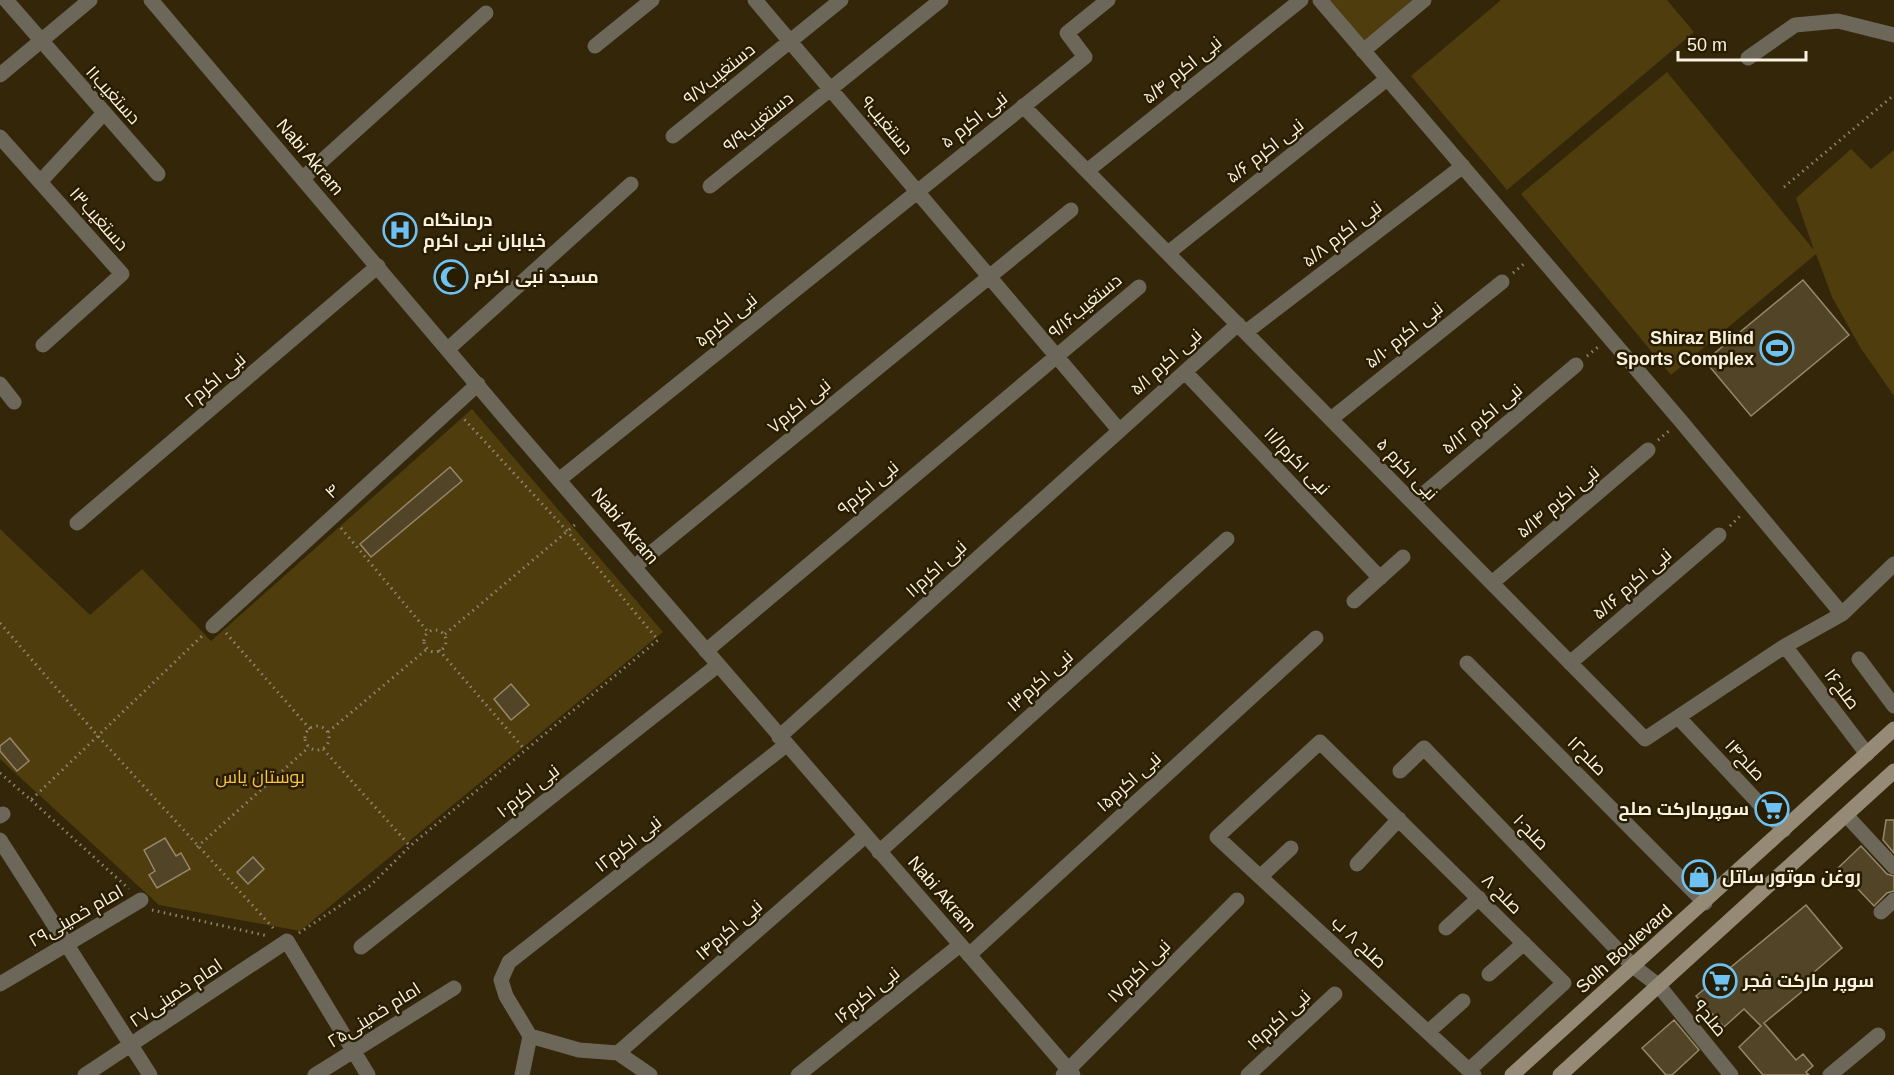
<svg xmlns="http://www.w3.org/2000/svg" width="1894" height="1075" font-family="Helvetica,Cairo,sans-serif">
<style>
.green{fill:#4f3d0e}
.building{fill:#514427;stroke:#968768;stroke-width:1.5}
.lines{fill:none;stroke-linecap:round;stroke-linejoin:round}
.path{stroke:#90866e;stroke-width:3;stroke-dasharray:1.5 4.5;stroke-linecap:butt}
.minor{stroke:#6d675a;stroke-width:15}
.tertiary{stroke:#6d675a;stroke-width:15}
.secondary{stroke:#948a75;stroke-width:15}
.labels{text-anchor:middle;stroke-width:5;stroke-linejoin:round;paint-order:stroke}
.street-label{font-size:18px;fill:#faf2e1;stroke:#291d01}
.poi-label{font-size:18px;font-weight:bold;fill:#faf2e1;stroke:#291d01;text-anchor:start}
.park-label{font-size:18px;fill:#fac43e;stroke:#291d01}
</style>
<rect width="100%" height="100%" fill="#332609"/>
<path class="green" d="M1329 0H1412L1363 41Z
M1501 0H1667L1694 32 1507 190 1411 76Z
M1667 72 1814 250 1796 198 1851 149 1871 169 1894 150V396L1860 347 1832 297 1816 254 1671 375 1521 194Z
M472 409 663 632 300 931 159 905 0 759V529L90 615 142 569 211 641Z"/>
<path class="building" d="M1803 280 1849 335 1751 416 1705 361Z
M450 467 462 481 371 557 360 544Z
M511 684 529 705 511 720 494 699Z
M10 738 29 761 17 771 0 751V746Z
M1886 820H1894V853L1883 840Z
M165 838 176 856 181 853 190 869 157 888 149 875 155 871 144 850Z
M1861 846 1887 874 1894 876V891L1887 893 1874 906 1838 868Z
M253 857 264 869 248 884 237 872Z
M1806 905 1842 948 1805 980 1810 985 1764 1023 1796 1060 1803 1054 1813 1066 1806 1072 1809 1075H1763L1739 1047 1761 1026 1744 1009 1724 1027 1696 996Z
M1674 1020 1699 1050 1672 1075H1666L1642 1048Z"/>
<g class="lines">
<path class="path" d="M1784 187 1894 95
M1513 273 1526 262
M1587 356 1598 347
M1658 440 1669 431
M1730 526 1740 516
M341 528 428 632
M0 623 97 735 275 930
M424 641a11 11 0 1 1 22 0a11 11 0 1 1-22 0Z
M226 633 310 729
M445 634 576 524
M439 650 525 750
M305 738a12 12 0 1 1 24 0a12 12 0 1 1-24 0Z
M328 732 427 649
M323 749 410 846
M0 773 31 800 202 636
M31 800 129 889
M197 847 309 747
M152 910 268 936
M299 933 371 885 410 846 658 640 567 531 464 419"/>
<path class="minor" d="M6 0 158 174
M755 0 1119 430
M1320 0 1680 420 1842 614
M595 46 652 0
M1363 51 1424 0
M1748 58 1795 25 1838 21 1894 35
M1023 106 1645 739 1785 646 1842 614 1894 564
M673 136 841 0
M0 137 122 274 43 345
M1087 171 1301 0
M303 178 486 13
M40 182 104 113
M710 186 941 0
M1168 253 1387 79
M1246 332 1463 166
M448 349 631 184
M1185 372 1380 578
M0 384 14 402
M1331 419 1502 282
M560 479 1085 57 1067 33 1108 0
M1413 503 1576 365
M77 523 378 266
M634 567 1071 210
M1492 583 1648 450
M1354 601 1403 557
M213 626 478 384
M1785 646 1867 754
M706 651 1139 287
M1859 659 1894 706
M1467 663 1705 903
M1570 663 1719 535
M1678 717 1784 830
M779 737 1238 324
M1400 771 1424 748 1633 966 1659 986 1731 1075
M1846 815 1894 867
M0 816 3 814
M0 840 150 1075
M879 852 1227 539
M1357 864 1399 819
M1260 877 1291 848
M1881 912 1894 900
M1446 928 1479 898
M361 947 718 665
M969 955 1316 638
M1489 974 1524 943
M0 984 141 900
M1428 1032 1463 1001
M530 1036 579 1050 618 1053 650 1075
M618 1053 865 836
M1469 1070 1564 983 1320 742 1217 837 1474 1075
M85 1075 287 941 368 1075
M315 1075 454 988
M522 1075 530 1036 506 996 501 980 509 962 786 745
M798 1075 960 945
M1063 1075 1237 900
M1248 1075 1335 994
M1830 1075 1878 1035"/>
<path class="tertiary" d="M151 0 506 419 1073 1075
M0 75 90 0"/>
<path class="secondary" d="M1512 1075 1894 729
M1560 1075 1894 771"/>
</g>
<defs>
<g id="hospital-ring" transform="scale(1.725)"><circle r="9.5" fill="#291d01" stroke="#6ec2f3" stroke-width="1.5"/><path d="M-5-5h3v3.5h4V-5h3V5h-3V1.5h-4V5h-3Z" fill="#6ec2f3"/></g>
<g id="mosque-ring" transform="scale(1.725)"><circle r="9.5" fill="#291d01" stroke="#6ec2f3" stroke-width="1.5"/><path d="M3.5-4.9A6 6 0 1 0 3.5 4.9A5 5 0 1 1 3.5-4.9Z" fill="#6ec2f3"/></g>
<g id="stadium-ring" transform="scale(1.725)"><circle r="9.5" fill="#291d01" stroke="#6ec2f3" stroke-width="1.5"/><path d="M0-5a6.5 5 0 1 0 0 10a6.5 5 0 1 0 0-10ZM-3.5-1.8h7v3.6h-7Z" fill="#6ec2f3"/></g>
<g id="supermarket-ring" transform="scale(1.725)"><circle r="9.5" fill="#291d01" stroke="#6ec2f3" stroke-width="1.5"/><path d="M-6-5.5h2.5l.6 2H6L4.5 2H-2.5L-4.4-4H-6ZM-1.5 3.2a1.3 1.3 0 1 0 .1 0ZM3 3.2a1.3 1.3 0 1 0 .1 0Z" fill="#6ec2f3"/></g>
<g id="shop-ring" transform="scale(1.725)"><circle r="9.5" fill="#291d01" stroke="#6ec2f3" stroke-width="1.5"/><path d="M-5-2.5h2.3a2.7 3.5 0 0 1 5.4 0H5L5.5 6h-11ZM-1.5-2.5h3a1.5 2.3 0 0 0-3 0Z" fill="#6ec2f3"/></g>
</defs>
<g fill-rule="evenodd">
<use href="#hospital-ring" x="400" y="230"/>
<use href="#mosque-ring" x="451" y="277"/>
<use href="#stadium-ring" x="1777" y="348"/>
<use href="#supermarket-ring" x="1772" y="809"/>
<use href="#shop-ring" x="1699" y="877"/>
<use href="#supermarket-ring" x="1720" y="981"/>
</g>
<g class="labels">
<g class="street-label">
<text transform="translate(1182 70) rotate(-39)" y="6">نبی اکرم ۵/۴</text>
<text transform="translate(719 74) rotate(-39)" y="6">دستغیب۹/۷</text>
<text transform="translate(113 95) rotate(48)" y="6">دستغیب۱۱</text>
<text transform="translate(974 120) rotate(-38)" y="6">نبی اکرم ۵</text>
<text transform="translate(758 122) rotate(-39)" y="6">دستغیب۹/۹</text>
<text transform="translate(887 125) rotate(50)" y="6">دستغیب۹</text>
<text transform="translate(1265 151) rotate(-38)" y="6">نبی اکرم ۵/۶</text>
<text transform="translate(310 157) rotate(50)" y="6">Nabi Akram</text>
<text transform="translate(99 219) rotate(48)" y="6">دستغیب۱۳</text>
<text transform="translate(1342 234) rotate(-38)" y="6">نبی اکرم ۵/۸</text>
<text transform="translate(1085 306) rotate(-40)" y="6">دستغیب۹/۱۶</text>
<text transform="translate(726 320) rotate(-39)" y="6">نبی اکرم۵</text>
<text transform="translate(1404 335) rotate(-39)" y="6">نبی اکرم ۵/۱۰</text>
<text transform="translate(1166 362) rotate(-42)" y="6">نبی اکرم ۵/۱</text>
<text transform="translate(215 380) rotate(-40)" y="6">نبی اکرم۲</text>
<text transform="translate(799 406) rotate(-39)" y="6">نبی اکرم۷</text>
<text transform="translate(1482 419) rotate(-40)" y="6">نبی اکرم ۵/۱۲</text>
<text transform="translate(1297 461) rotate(46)" y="6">نبی اکرم۱۱/۱</text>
<text transform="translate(1407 469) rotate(46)" y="6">نبی اکرم ۵</text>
<text transform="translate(868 488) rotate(-40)" y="6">نبی اکرم۹</text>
<text transform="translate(332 491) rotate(-43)" y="6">۴</text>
<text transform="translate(1558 502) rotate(-40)" y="6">نبی اکرم ۵/۱۴</text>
<text transform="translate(625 526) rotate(50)" y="6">Nabi Akram</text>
<text transform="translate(936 569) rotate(-42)" y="6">نبی اکرم۱۱</text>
<text transform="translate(1632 584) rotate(-41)" y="6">نبی اکرم ۵/۱۶</text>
<text transform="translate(1040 681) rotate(-42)" y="6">نبی اکرم۱۳</text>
<text transform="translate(1842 689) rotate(53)" y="6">صلح۱۶</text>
<text transform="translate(1587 756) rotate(45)" y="6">صلح۱۲</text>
<text transform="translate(1745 760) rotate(47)" y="6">صلح۱۴</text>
<text transform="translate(1129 782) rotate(-42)" y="6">نبی اکرم۱۵</text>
<text transform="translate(528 791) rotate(-38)" y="6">نبی اکرم۱۰</text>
<text transform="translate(1531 832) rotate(46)" y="6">صلح۱۰</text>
<text transform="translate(628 844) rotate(-38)" y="6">نبی اکرم۱۲</text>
<text transform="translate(942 894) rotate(49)" y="6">Nabi Akram</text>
<text transform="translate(1502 894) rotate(45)" y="6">۸ صلح</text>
<text transform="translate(76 916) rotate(-30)" y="6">امام خمینی۲۹</text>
<text transform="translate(729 930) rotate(-41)" y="6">نبی اکرم۱۴</text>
<text transform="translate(1359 942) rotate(43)" y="6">صلح ۸ ب</text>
<text transform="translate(1624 949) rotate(-42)" y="6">Solh Boulevard</text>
<text transform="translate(1139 971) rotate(-45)" y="6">نبی اکرم۱۷</text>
<text transform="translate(176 993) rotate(-34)" y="6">امام خمینی۲۷</text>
<text transform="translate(867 995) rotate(-39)" y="6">نبی اکرم۱۶</text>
<text transform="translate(374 1015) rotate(-32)" y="6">امام خمینی۲۵</text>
<text transform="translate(1710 1018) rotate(51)" y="6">صلح۹</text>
<text transform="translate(1279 1020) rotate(-43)" y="6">نبی اکرم۱۹</text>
</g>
<g class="poi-label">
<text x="423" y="226">درمانگاه<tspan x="423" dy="21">خیابان نبی اکرم</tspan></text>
<text x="474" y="283">مسجد نبی اکرم</text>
<text x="1754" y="344" text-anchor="end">Shiraz Blind<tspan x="1754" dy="21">Sports Complex</tspan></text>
<text x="1749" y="815" text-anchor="end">سوپرمارکت صلح</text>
<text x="1722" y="883">روغن موتور ساتل</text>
<text x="1743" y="987">سوپر مارکت فجر</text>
</g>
<g class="park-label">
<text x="260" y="783">بوستان یاس</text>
</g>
</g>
<path d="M1678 51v9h128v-9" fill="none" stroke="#faf2e1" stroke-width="3"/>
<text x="1687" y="51" font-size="18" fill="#faf2e1" stroke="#291d01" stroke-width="4.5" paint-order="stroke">50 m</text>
</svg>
